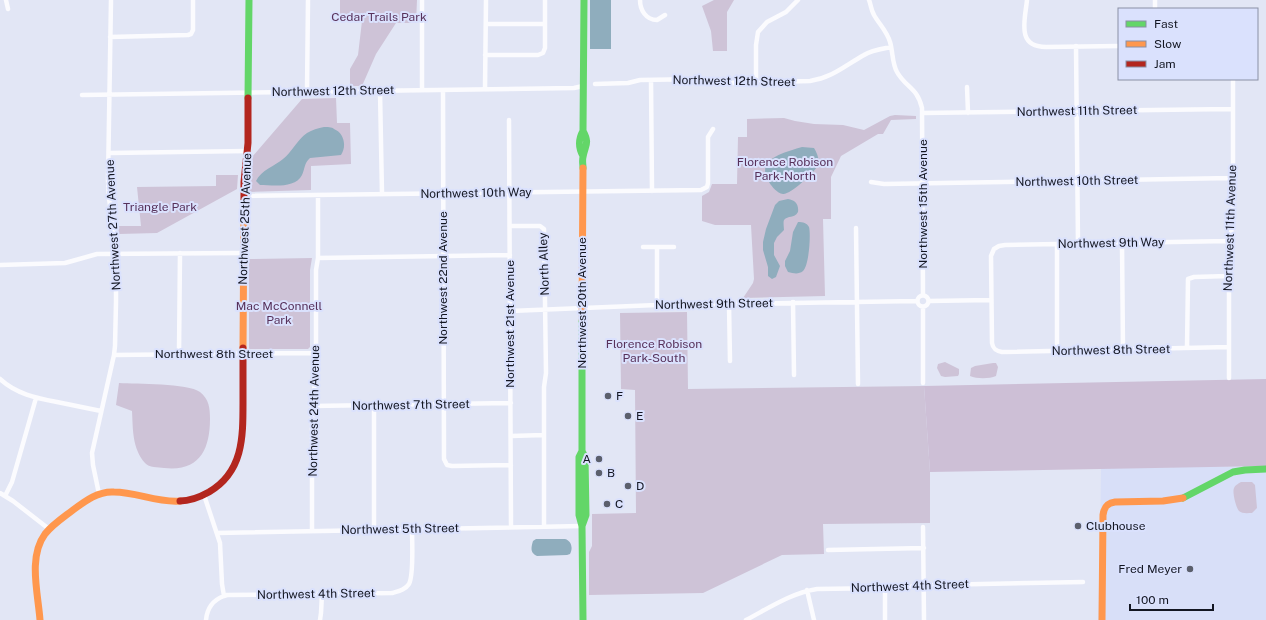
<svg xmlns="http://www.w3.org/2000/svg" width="1266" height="620" font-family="'Public Sans',sans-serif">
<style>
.built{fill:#d8dff8}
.green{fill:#cec3d7}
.forest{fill:#cdbfd6}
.water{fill:#8fadbd}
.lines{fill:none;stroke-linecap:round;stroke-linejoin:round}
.street{stroke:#fbfbfe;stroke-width:4.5}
.fast{stroke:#63d668;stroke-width:7}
.slow{stroke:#ff974d;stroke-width:7}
.jam{stroke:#b3261e;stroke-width:7}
.poi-dot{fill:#5b5f6c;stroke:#dae1fd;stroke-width:1.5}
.labels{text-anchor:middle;stroke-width:4;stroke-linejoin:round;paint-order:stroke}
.park-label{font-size:12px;fill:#57315a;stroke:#dae1fd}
.street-label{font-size:12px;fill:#131622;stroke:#dae1fd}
.poi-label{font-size:12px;fill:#131622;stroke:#dae1fd;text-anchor:start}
</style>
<rect width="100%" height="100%" fill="#e2e6f5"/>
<path class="built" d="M1266 466V620H1098L1100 550 1101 468Z"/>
<path class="green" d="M340 0H417L416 23H396L376 54 362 86H350V69L358 55 362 21H340Z
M714 0H734L727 12V51H713L711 31 702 6Z
M336 98 337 123H350L351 164 311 166V190L249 192 252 157 302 99Z
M895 115 916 116V119L891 120 883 134H878L841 156 831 177V219H823L825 296 743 298 753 283 754 279 751 225H715L702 221V196L709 192 712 184H737L738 137H747V119L784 118 795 121 814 124 843 125 864 130 890 116Z
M216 175H238L237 189 157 233 119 234 118 226H141L137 187 216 186Z
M312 258 310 270V347L308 349H249V259Z
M687 312 688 389 924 386 930 472V523L823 524 824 554 782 555 703 593 589 595V552L592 546V514L636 513 635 390 621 389 620 313Z
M945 362 959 369V374L958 376 945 377 941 376 937 368 938 364Z
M993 363H996L998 367 996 376C989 379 977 379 970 376L971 368 975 366Z
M119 383C136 384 188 383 200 392 209 399 210 408 210 419 210 450 199 472 164 468 158 467 149 468 145 463 132 448 133 429 132 411L116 405Z
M1241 482H1252L1255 485 1257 508 1252 513C1248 513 1242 514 1239 511 1236 508 1232 492 1234 488 1235 485 1238 484 1241 482Z"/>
<path class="forest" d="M1266 379V466L930 472 924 386Z"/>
<path class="water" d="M590 0H611V49H590Z
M324 127C327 127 332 127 334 129 344 133 347 146 341 155L310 158C304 163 305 169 302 175 295 189 272 185 260 185L256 181C261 170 275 166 283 159 292 152 297 140 307 133 312 130 318 128 324 127Z
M802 147 814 148C817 153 820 160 818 165 815 172 790 195 783 194 777 193 772 187 769 182 754 159 786 152 802 147Z
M788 199C795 200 799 204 798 212 794 219 788 215 784 220 783 222 784 228 784 230L777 237 774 243V255L780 266 776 277 772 279 768 276V267L763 250V242L766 229 775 205 779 201Z
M798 222C803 222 807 223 809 227 811 234 809 266 803 271 798 275 793 273 788 272L785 266V261L790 251 793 232Z
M536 539H565C572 541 573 549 570 554L567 555 537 556C530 553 531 548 533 541Z"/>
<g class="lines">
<path class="street" d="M6 0 8 9
M640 0C640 10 646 20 657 20L665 15
M869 0C871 5 871 10 874 15 879 24 887 31 890 42 893 52 892 63 897 72 906 88 917 87 922 108L923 295
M1027 0C1025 20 1016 47 1046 47L1119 46
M1155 0V9
M486 24H544
M110 37 188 35 191 34 193 30V0
M1076 46 1078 244
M485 55H538L543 53 545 48V0
M651 80 652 191
M756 83V45L758 32 767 22 786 12 798 0
M595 84 628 83 640 80 701 79 719 83H728L810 81C832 78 846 65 864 55 872 50 881 49 891 47
M967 87 968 113
M485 89 486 0
M422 90V0
M443 90 444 459 447 465 452 466 511 465
M380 91 382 194
M307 92 308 0
M82 95 574 88 583 86
M922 113 1232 109
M509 120 511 527
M110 153 247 151
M871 182 884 184 1232 178
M244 196 701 190 707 187 708 183V137L713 129
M510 226H540L544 229 546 373 544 387V527
M856 228 858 384
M1122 243 1123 350
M643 247H674
M657 247V305
M994 249 991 256 992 343C993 349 996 351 1002 352L1229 347
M994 249 999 246 1005 245 1229 241
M318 258 510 255
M0 265 65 263 97 254 244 253
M917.5 301a5.5 5.5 0 1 1 11 0a5.5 5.5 0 1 1-11 0Z
M929 301 991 300
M793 302 794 375
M729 304 730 361
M923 307V383
M510 311 657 305 917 301
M1187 348 1188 279 1194 277 1228 276
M1057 351V244
M179 354 180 253
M114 355 315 353
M1229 378V241L1231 235 1233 211V79
M0 379C16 394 36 398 57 402 72 405 86 408 101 411
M312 406 511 403
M511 436 544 435
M0 493 13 501 49 529
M99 494 93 465 92 453 114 355 115 346 116 302V254L114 228 109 199 108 180 111 0
M204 495 220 543 222 584 224 596C213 600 207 609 206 620
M5 496 12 482 36 398
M923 527 924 620
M374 530V406
M312 531V406L316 375V270L318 258V195
M217 533 582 526
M828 550 924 548
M807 590 814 620
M224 596 227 595 392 593C399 591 405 590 409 584 414 575 412 541 412 529
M320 620 321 613 322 594
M746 620C769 608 791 593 817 589L885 588 934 585 1083 582
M885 620V588"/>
<path class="fast" d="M248 98 249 0
M583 131C578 140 578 147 583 156
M583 168C583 164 582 161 583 157 585 145 590 144 583 131L584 0
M582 319V451L579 457V515L582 526 583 620
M582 451 585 457 586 515 582 526
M1183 498 1233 472 1245 470 1266 469"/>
<path class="slow" d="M582 319 583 168
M243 348 244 204
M40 620C38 593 28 557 45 534 53 524 64 517 73 510 85 501 98 491 114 492 137 492 157 503 180 501
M1102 620 1103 515C1104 507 1107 503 1115 502L1163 501 1183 498"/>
<path class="jam" d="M244 204V182L248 143V98
M180 501C190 501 200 497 209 492 243 472 243 438 243 403 243 385 243 366 243 348"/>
</g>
<g class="poi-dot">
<circle cx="608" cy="396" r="4"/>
<circle cx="628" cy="416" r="4"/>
<circle cx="599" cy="459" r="4"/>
<circle cx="599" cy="473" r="4"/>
<circle cx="628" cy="486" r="4"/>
<circle cx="607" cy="504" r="4"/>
<circle cx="1078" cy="526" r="4"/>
<circle cx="1190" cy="569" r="4"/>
</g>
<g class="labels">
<g class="park-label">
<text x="379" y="21">Cedar Trails Park</text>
<text x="785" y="166">Florence Robison<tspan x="785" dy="14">Park-North</tspan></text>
<text x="160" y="211">Triangle Park</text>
<text x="279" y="310">Mac McConnell<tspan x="279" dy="14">Park</tspan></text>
<text x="654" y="348">Florence Robison<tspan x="654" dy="14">Park-South</tspan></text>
</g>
<g class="street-label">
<text transform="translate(734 81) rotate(1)" y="4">Northwest 12th Street</text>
<text transform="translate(333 91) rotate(-1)" y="4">Northwest 12th Street</text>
<text transform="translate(1077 111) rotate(-1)" y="4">Northwest 11th Street</text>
<text transform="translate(1077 181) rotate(-1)" y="4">Northwest 10th Street</text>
<text transform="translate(476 193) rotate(-1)" y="4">Northwest 10th Way</text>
<text transform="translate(923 204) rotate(-90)" y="4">Northwest 15th Avenue</text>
<text transform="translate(245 219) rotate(-88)" y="4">Northwest 25th Avenue</text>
<text transform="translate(113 225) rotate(-93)" y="4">Northwest 27th Avenue</text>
<text transform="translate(1230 228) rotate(-88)" y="4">Northwest 11th Avenue</text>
<text transform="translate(1111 243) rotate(-1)" y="4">Northwest 9th Way</text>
<text transform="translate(544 264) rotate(-92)" y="4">North Alley</text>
<text transform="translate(443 278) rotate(-90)" y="4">Northwest 22nd Avenue</text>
<text transform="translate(582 303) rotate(-90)" y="4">Northwest 20th Avenue</text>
<text transform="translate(714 304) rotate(-1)" y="4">Northwest 9th Street</text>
<text transform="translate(510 324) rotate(-90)" y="4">Northwest 21st Avenue</text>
<text transform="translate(1111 350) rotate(-1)" y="4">Northwest 8th Street</text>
<text x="214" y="358">Northwest 8th Street</text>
<text transform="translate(411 405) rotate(-1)" y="4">Northwest 7th Street</text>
<text transform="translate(314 411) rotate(-89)" y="4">Northwest 24th Avenue</text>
<text transform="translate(400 529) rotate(-1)" y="4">Northwest 5th Street</text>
<text transform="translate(910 586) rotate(-2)" y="4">Northwest 4th Street</text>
<text transform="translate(316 594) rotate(-1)" y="4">Northwest 4th Street</text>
</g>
<g class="poi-label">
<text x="616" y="400">F</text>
<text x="636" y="420">E</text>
<text x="591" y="463" text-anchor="end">A</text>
<text x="607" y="477">B</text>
<text x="636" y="490">D</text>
<text x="615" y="508">C</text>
<text x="1086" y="530">Clubhouse</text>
<text x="1182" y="573" text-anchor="end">Fred Meyer</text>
</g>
</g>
<rect x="1118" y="8" width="140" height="72" fill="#dae1fd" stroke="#8a90a5"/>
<rect x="1126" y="21" width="20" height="6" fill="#63d668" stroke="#8a90a5"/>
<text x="1154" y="28" font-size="12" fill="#131622">Fast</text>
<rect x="1126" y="41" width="20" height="6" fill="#ff974d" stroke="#8a90a5"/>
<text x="1154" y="48" font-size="12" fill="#131622">Slow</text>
<rect x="1126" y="61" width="20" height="6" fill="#b3261e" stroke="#8a90a5"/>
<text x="1154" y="68" font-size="12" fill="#131622">Jam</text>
<path d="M1130 604v6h83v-6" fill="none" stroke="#131622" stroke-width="2"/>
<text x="1136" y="604" font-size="12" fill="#131622" stroke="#dae1fd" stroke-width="3" paint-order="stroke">100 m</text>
</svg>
